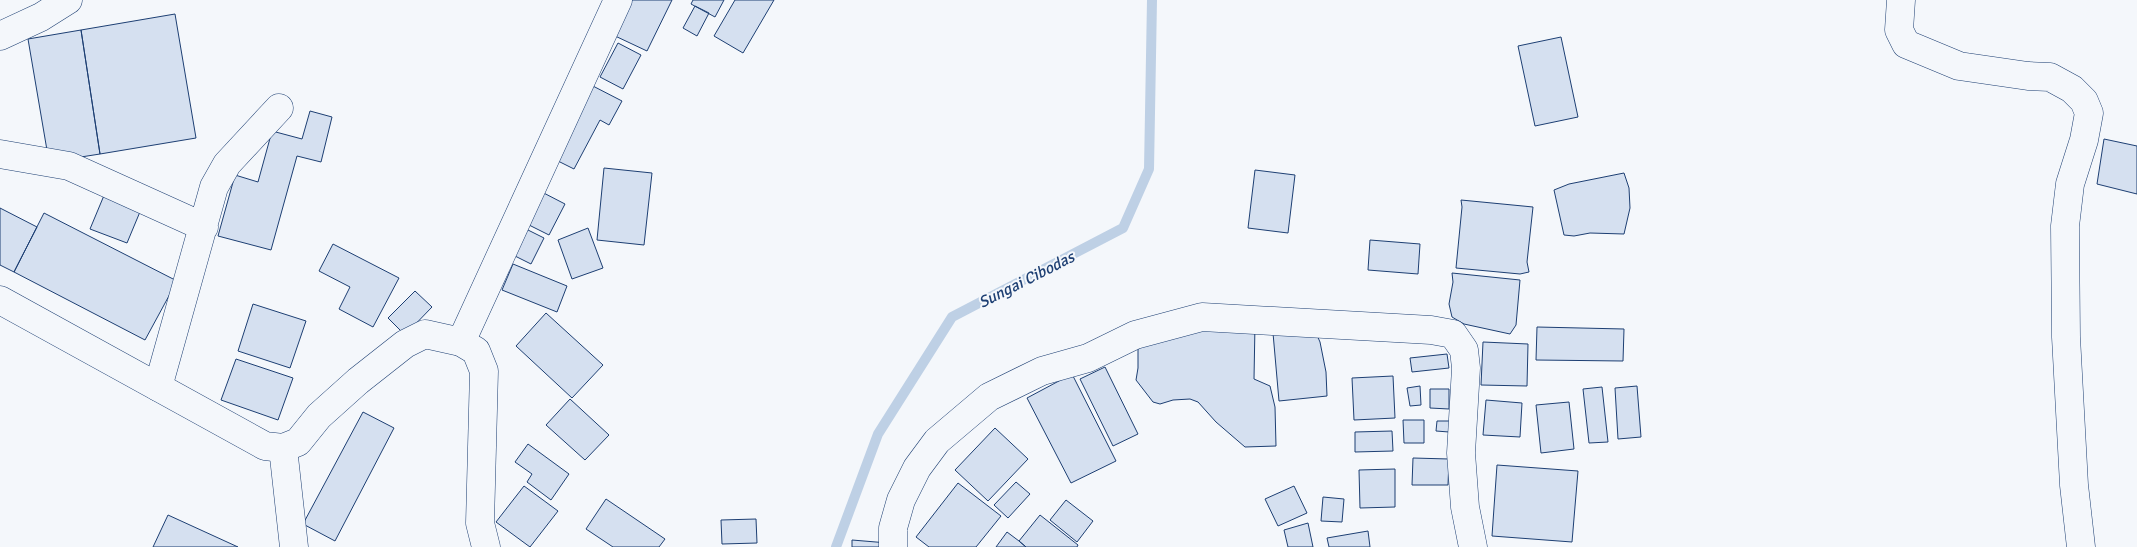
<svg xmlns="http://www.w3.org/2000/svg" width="2137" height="547" font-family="Signika,sans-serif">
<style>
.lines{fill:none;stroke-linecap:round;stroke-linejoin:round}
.stream{stroke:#bed0e5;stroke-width:10}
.building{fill:#d5e0f0;stroke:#1d3f73}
.minor-casing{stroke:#1d3f73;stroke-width:29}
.tertiary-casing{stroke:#1d3f73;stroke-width:29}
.minor{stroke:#f4f7fb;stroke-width:28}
.tertiary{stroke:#f4f7fb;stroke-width:28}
.labels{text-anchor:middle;stroke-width:4;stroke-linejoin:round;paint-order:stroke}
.water-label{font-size:16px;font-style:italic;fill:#1d3f73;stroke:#f4f7fb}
</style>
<rect width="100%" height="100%" fill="#f4f7fb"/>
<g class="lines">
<path class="stream" d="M836 547 878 434 952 317 1123 228 1149 169 1152 0"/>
</g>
<path class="building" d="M630 0H672L647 51 613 35Z
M693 0H724L715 17 691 4Z
M735 0H774L743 53 714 36Z
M695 6 709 13 697 36 683 28Z
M175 14 196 138 100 154 81 30Z
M81 30 100 154 49 162 28 39Z
M1561 37 1578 117 1535 126 1518 46Z
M618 43 641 55 623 89 600 77Z
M589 84 622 101 609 125 600 120 574 169 550 157Z
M310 111 332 117 321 162 297 156 271 250 218 236 235 175 258 182 272 131 302 139Z
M2104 139 2137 146V194L2097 184Z
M604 168 652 173 644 245 597 240Z
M1255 170 1295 175 1288 233 1248 228Z
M1624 173 1629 188 1630 208 1624 234 1590 233 1574 236 1564 235 1554 190 1569 184Z
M536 189 565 204 549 235 519 220Z
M105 193 142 207 127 243 90 229Z
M1461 200 1533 207 1527 262 1529 272 1520 274 1456 268 1462 207Z
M0 208 37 227 14 272 0 265Z
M44 213 177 281 145 340 14 272Z
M520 226 544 238 531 264 507 252Z
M588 228 603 268 572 279 558 240Z
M1370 240 1420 244 1418 274 1368 270Z
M333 244 399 278 373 327 339 309 350 287 319 271Z
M513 264 567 286 557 312 502 290Z
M1452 273 1520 280 1516 325 1510 334 1464 324 1452 317 1449 304 1453 282Z
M415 291 432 307 405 335 388 318Z
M253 304 306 321 290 368 238 351Z
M546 313 603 365 572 398 516 346Z
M1202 323 1255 324 1254 379 1270 386 1275 407 1276 446 1245 447 1216 422 1198 402 1190 399 1173 400 1160 404 1153 402 1136 380 1138 368V342Z
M1537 327 1624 329 1623 361 1536 360Z
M1273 333H1316L1320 342 1326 372 1327 396 1279 401Z
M1483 342 1528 344 1527 386 1481 385Z
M1447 354 1449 368 1412 372 1410 358Z
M236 359 293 378 278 420 221 400Z
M1105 367 1138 434 1113 446 1080 379Z
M1072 374 1116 461 1071 483 1027 398Z
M1393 376 1395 418 1354 420 1352 378Z
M1420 386 1421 405 1410 406 1407 388Z
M1637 386 1641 437 1618 439 1615 388Z
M1602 387 1608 442 1589 443 1583 389Z
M1430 389H1449V409L1430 408Z
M570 399 609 435 585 460 546 425Z
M1486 400 1522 403 1520 437 1483 435Z
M1569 402 1574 449 1541 453 1536 405Z
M363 412 394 428 335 541 303 524Z
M1403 420H1424V443H1404Z
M1437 421H1450L1449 432 1436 431Z
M995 428 1028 459 988 501 955 470Z
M1392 431 1393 451 1355 452V432Z
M528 444 569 474 551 500 527 482 532 474 515 462Z
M1413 458 1449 459 1448 485H1412Z
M1497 465 1578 471 1572 542 1492 536Z
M1395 469V507L1360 508 1359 470Z
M1016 482 1030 494 1008 518 994 505Z
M958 483 1001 516 976 547H929L916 537Z
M524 486 558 511 530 547 496 522Z
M1294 486 1307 513 1278 526 1265 499Z
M1323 497 1344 499 1342 522 1321 521Z
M606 499 665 539 659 547H613L586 529Z
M1066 500 1093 521 1077 542 1050 520Z
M168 515 238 547H153Z
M1040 515 1078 545 1077 547H1026L1019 541Z
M756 519 757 543 722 544 721 520Z
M1308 523 1313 547H1288L1284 530Z
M1368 531 1370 547H1329L1327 538Z
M1007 532 1019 541 1026 547H996Z
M852 540 888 543V547H852Z"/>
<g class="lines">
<g class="minor-casing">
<path id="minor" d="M1901 0 1899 30 1906 44 1959 66 2028 76 2050 77 2072 89 2084 101 2089 113 2084 140 2070 184 2065 226 2066 337 2074 485 2081 547
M0 36 41 17 68 0
M0 154 69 166 204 227
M461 342 618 0
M158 387 214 187 227 164 279 108
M283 448 294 547
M893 547V528L901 500 917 468 937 441 989 397 1042 371 1088 358 1135 335 1202 317 1431 330 1453 334 1464 350 1466 368 1461 453 1465 507 1473 547"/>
</g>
<g class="tertiary-casing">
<path id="tertiary" d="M0 300 265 446 283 448 298 442 319 416 358 381 405 344 425 334 461 342 476 351 484 371 480 523 486 547"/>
</g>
<use href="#minor" class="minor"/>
<use href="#tertiary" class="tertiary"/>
</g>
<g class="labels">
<g class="water-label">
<text transform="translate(1026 279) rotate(-27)" y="6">Sungai Cibodas</text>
</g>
</g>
</svg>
